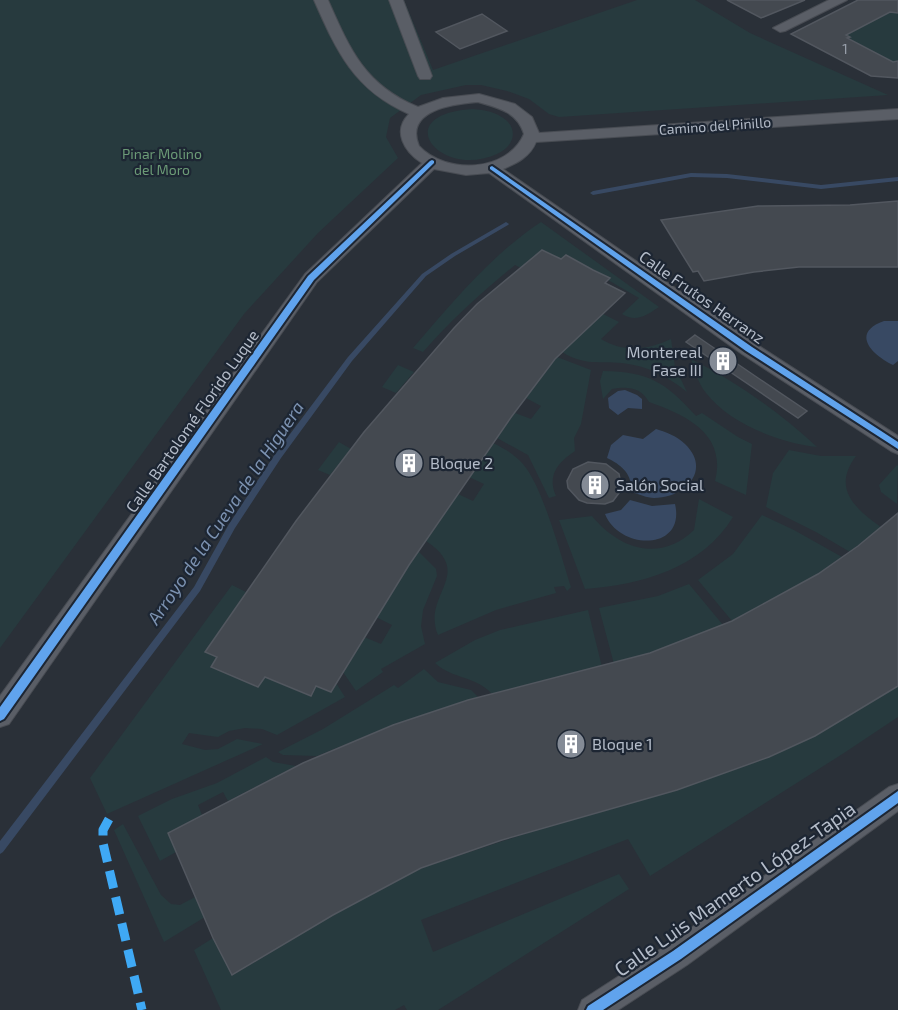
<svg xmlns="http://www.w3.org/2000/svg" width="898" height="1010" font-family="'Exo 2',sans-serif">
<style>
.green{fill:#273a3e}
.water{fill:#384963}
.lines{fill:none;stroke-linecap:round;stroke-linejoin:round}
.stream{fill:#384963;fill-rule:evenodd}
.building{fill:#444950;stroke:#52575f;stroke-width:1.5}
.street-casing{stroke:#484c53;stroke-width:2}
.street{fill:#5a5e66;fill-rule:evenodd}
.quiet{stroke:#3fa9f5;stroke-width:9;stroke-dasharray:18 9;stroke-linecap:butt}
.cycleway-casing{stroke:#1d2633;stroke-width:4}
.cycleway{fill:#60a3ed;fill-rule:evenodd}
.labels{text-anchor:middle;stroke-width:4.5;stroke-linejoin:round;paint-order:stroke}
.number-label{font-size:14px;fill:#989fab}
.far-street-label{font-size:14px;fill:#b4bcc9;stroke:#1d2633}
.far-park-label{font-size:14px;fill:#6b9a76;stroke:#1d2633}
.street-label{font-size:16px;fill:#b4bcc9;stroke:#1d2633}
.poi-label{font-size:16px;fill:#b4bcc9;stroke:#1d2633;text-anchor:start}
.water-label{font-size:18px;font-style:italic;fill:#7c92b1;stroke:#1d2633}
.near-street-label{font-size:20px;fill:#b4bcc9;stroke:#1d2633}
</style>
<rect width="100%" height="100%" fill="#2a3038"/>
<path class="green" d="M0 0H404L433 70 637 0H695L750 33 888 95 559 117 549 114 529 99 507 91 481 85H466L421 95 390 118 386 137 398 158 318 233 244 314 0 648Z
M890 12 898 13V61L893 62 847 38 849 37 846 35Z
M473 109C482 110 492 111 500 116 519 126 516 146 497 154 440 180 387 114 473 109Z
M541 222 659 307C647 315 636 323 622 314L639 298 608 280 609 278 566 256 561 259 542 250 521 268 515 265C482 292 451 320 423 352L413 348C452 303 491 255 541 222Z
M603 314 619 322 601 339C624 353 647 350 671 339L675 367 687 392C667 376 648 366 622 363 598 361 585 366 562 352Z
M557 357 591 370 581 424 574 438 575 451C557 463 547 476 556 496L549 498 528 455 497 438 515 413 531 419 541 406 526 398Z
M691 359C737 382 779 412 817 447 780 443 730 424 706 393 698 383 695 371 691 359Z
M398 365 414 372 396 393 382 387Z
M603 371C650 372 665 382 696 416L702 413 738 437 752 444 746 495 715 481C727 434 686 415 649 402 641 387 627 386 612 389L603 399 600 381Z
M339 442 351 449 330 475 318 470Z
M493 443C505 449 514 454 523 464 543 487 561 556 571 587L567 591 564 586 554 587 556 593 496 610 438 635C421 595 476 574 426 541L458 494 473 501 484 484 469 477Z
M789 450 821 456H856C832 488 854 508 881 527L850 552 816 532 766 507 773 473Z
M897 465 898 466 897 504 881 492 879 485Z
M699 499 733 517C702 568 641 585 585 589L559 520 592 516C619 549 660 563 694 530Z
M762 515 794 530 842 557 818 574 732 621 698 580 733 554Z
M418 551 436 569 437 576 423 610 421 626 425 644 381 669 383 672 356 691 343 672 364 637 381 644 392 625 376 617Z
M689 584 723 625 650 653 614 664 599 608 658 596Z
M232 585 246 592 205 652 217 657 211 667 257 687 265 677 310 696 316 686 331 692 336 683 345 697 277 735 262 729 245 728 229 731 218 737 189 733 182 744 205 750 218 749 237 739 263 744 107 814 90 778Z
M588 610 602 667 492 694C476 676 452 679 435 663L475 640 500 630Z
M424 669 438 682 471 690 479 698 393 725 317 756 283 755 278 752 323 729 394 685 398 688Z
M898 686V717L844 753 650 876 628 839 421 920 433 952 619 874 629 889 438 1010H407L404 1005 395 1010H221L194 950 213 938 233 975 333 915 421 868 555 824 677 790 769 757 815 736Z
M266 757 273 762 296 766 228 801 223 792 198 805 202 815 168 833 176 852 160 861 138 816 172 799 217 783Z
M123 824 161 895 171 904 180 905 195 897 205 917 164 942 114 830Z"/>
<path class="water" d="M884 321H898V361L893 365C872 355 850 333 884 321Z
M625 390 637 395 642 399V409L628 408 618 415 609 408 608 398 618 391Z
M656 429C666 432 677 436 685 444 712 470 685 498 654 498 647 498 639 494 631 492 633 475 622 465 607 458L611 445 623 435 643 439Z
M630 500 652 506 675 504C686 551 620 551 605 514L621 510Z"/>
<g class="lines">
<path class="stream" d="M691 173 727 174 821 185 898 177V181L821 189 727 178 691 177 593 195 590 193 593 191Z
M506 222 509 224 508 225 455 256 426 276 352 361 281 458 235 528 200 591 3 852 0 854V841L194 587 229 524 275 454 348 357 422 274 451 254Z"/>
</g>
<path class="building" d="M727 0H805L761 18Z
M858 0H898V13L890 12 846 35 850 37 847 38 893 62 898 61V78L871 76 791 34Z
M482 14 507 31 460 49 436 32Z
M898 201V267H799L754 272 704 281 698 271 693 272 661 220 758 206 850 205Z
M542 250 561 259 566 255 593 270 610 278 605 283 625 293 555 359 512 416 409 565 331 692 316 686 311 696 265 677 258 687 211 667 217 657 205 652 296 521 364 432 454 328 477 304Z
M695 335 761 380 807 411 798 418 686 342Z
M588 462 606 464 619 474 622 489 613 501 605 504 587 503 579 500 568 488 567 481 573 469Z
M898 513V686L815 736 769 757 677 790 502 840 421 868 333 915 232 975 213 938 168 833 303 763 393 725 468 700 650 653 732 621 818 574 858 546Z"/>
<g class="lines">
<g class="street-casing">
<path id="street" d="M314 0H328C350 50 365 85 418 107L443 98 479 94 515 104 532 117 539 133 898 109V119L536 142C530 157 517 163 503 169L756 344 898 436V454L891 451 742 354 489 173 466 175 434 169 317 282 9 724 0 727V696L305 274 422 163C404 152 392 131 409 114 354 90 337 52 314 0ZM478 102C499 108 517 112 524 134 508 172 446 175 419 146 404 110 453 104 478 102Z
M389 0H403L432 76 430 79H420L418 76Z
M829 0H847L785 31 780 32 773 28Z
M898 784V811L687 965 618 1010H578L582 1000 667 945 889 787Z"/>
</g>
<use href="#street" class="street"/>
<path class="quiet" d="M109 819 103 830V843L142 1010"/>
<g class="cycleway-casing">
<path id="cycleway" d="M432 160 434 161V163L314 280 4 719 0 721V707L308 276 430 161Z
M492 166 752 347 898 442V449L746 351 490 169V167Z
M898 791V803L681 959 603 1010H586L588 1006 673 951Z"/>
</g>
<use href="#cycleway" class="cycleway"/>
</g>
<defs>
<g id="building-disc" transform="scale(1.5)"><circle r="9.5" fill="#848b96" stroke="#1d2633"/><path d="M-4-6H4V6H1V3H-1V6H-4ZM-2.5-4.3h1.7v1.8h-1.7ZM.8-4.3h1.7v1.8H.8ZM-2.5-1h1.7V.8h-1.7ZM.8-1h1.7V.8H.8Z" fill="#fff"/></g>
</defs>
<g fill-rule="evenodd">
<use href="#building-disc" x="723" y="361"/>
<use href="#building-disc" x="409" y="463"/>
<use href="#building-disc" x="595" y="485"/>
<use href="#building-disc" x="571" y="744"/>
</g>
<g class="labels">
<g class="number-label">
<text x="845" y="54">1</text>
</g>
<g class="far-street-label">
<text transform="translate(715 126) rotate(-4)" y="5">Camino del Pinillo</text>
</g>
<g class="far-park-label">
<text x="162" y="159">Pinar Molino<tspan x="162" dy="16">del Moro</tspan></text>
</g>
<g class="street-label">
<text transform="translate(702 297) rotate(35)" y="6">Calle Frutos Herranz</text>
<text transform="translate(192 421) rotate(-55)" y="6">Calle Bartolomé Florido Luque</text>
</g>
<g class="poi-label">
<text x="702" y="358" text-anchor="end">Montereal<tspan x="702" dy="18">Fase III</tspan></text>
<text x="430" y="469">Bloque 2</text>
<text x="616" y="491">Salón Social</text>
<text x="592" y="750">Bloque 1</text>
</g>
<g class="water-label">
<text transform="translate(226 513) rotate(-56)" y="6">Arroyo de la Cueva de la Higuera</text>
</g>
<g class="near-street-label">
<text transform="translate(735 889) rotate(-35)" y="7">Calle Luis Mamerto López-Tapia</text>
</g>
</g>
</svg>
